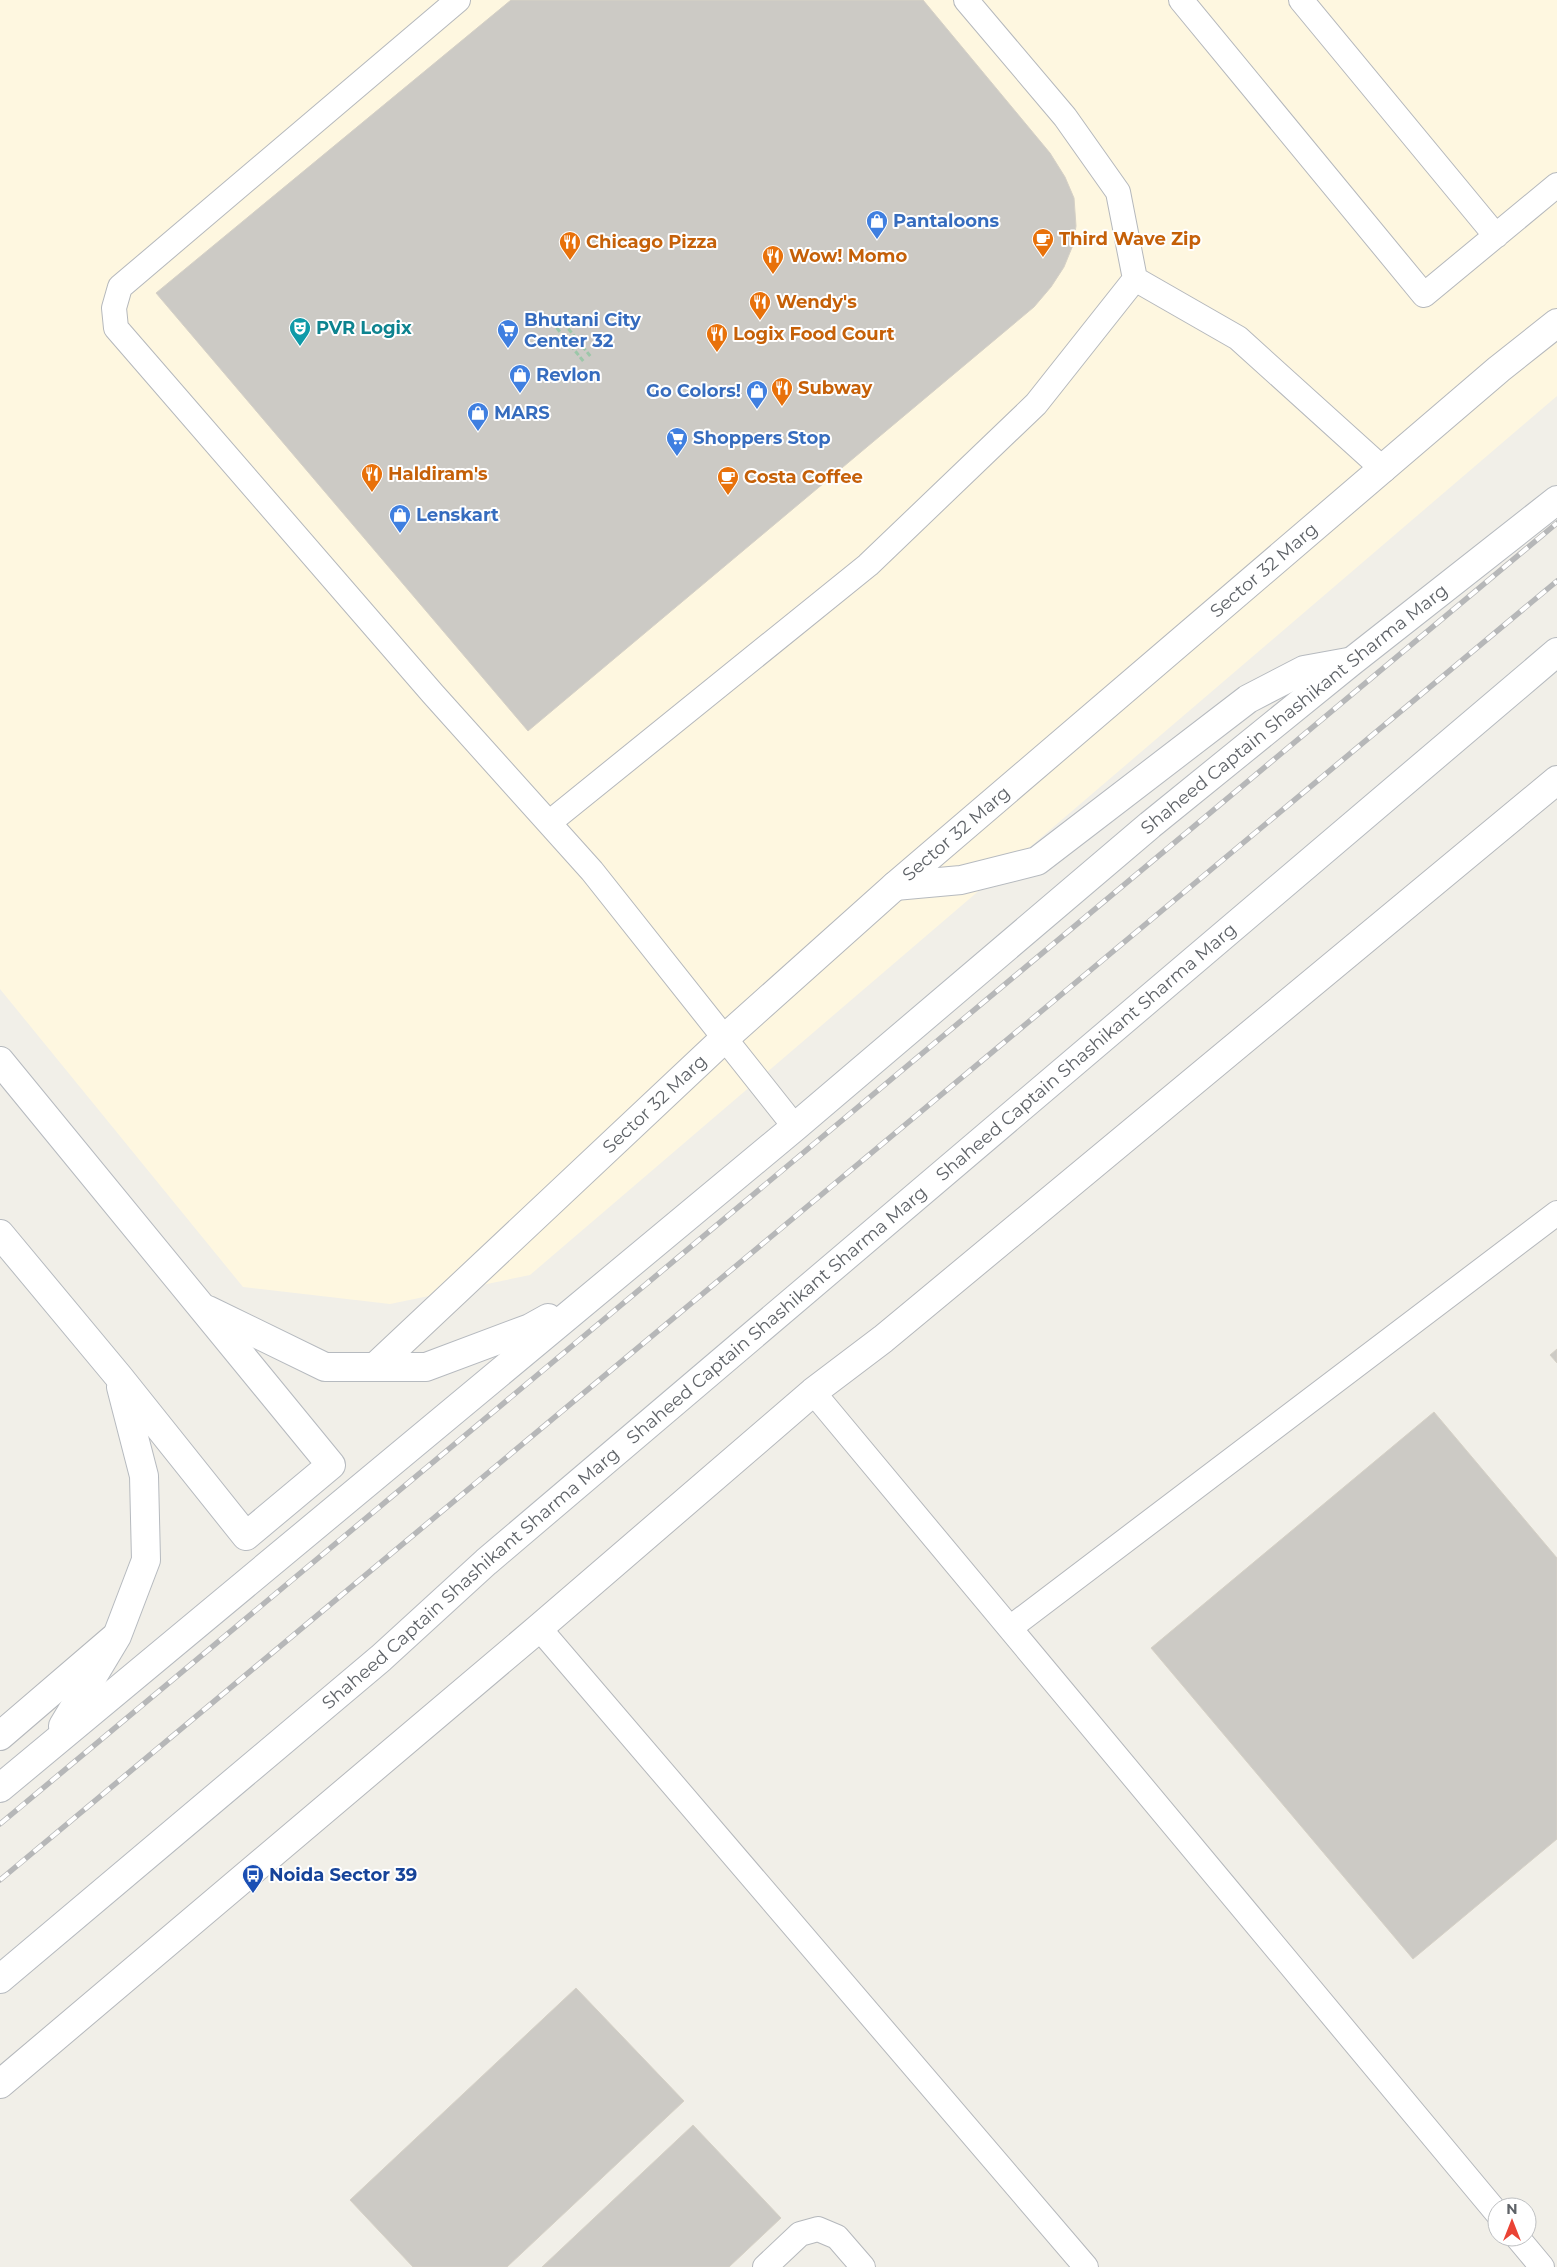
<svg xmlns="http://www.w3.org/2000/svg" width="1557" height="2267" font-family="Montserrat,sans-serif">
<style>
.commercial{fill:#fef7e0}
.building{fill:#cccac5;stroke:#d6d1c6}
.lines{fill:none;stroke-linecap:round;stroke-linejoin:round}
.service-casing{stroke:#b5b8bc;stroke-width:26}
.minor-casing{stroke:#b5b8bc;stroke-width:30}
.tertiary-casing{stroke:#b5b8bc;stroke-width:30}
.secondary-casing{stroke:#b6babf;stroke-width:30}
.path{stroke:#9cc7a9;stroke-width:3;stroke-dasharray:5 2.5;stroke-linecap:butt}
.service{stroke:#fff;stroke-width:24}
.minor{stroke:#fff;stroke-width:28}
.tertiary{stroke:#fff;stroke-width:28}
.secondary{stroke:#fff;stroke-width:28}
.rail-casing{stroke:#b6b7b8;stroke-width:5.5}
.rail{stroke:#fff;stroke-width:4;stroke-dasharray:11;stroke-linecap:butt}
.labels{text-anchor:middle;stroke-width:4;stroke-linejoin:round;paint-order:stroke}
.shop-label{font-size:18px;font-weight:bold;fill:#366cbe;stroke:#fff;text-anchor:start}
.food-label{font-size:18px;font-weight:bold;fill:#c56008;stroke:#fff;text-anchor:start}
.culture-label{font-size:18px;font-weight:bold;fill:#0d838f;stroke:#fff;text-anchor:start}
.street-label{font-size:18px;fill:#5f6368;stroke:#fff}
.transit-label{font-size:18px;font-weight:bold;fill:#164399;stroke:#fff;text-anchor:start}
</style>
<rect width="100%" height="100%" fill="#f1efe8"/>
<path class="commercial" d="M0 0H1557V396L530 1275 390 1304 243 1287 0 989Z"/>
<path class="building" d="M511 0H923L1050 153 1065 177 1074 198 1076 226 1073 245 1064 267 1051 287 1034 307 528 731 156 293Z
M1557 1349V1363L1550 1355Z
M1434 1412 1557 1558V1839L1413 1959 1151 1648Z
M576 1988 684 2101 507 2267H413L350 2200Z
M693 2125 781 2218 729 2267H542Z"/>
<g class="lines">
<g class="service-casing">
<path id="service" d="M458 0 120 287 114 308 116 328 433 694 592 871 795 1127
M966 0 1065 117 1118 192 1135 279 1238 338 1384 470
M1181 0 1424 295 1557 185
M1301 0 1496 236
M550 822 868 565 1036 404 1135 279
M813 1392 1497 2213
M539 1628 1086 2267
M1010 1628 1557 1213
M1517 2237 1542 2267
M765 2267 800 2234 818 2229 837 2237 863 2267"/>
</g>
<g class="minor-casing">
<g id="minor">
<path id="s1" d="M375 1367 725 1038 895 886 1499 369 1557 323"/>
<path d="M0 1736 113 1639"/>
</g>
</g>
<g class="tertiary-casing">
<path id="tertiary" d="M0 2084 539 1628 813 1392 883 1339 1557 780"/>
</g>
<g class="secondary-casing">
<g id="secondary">
<path d="M895 886 961 880 1037 861 1248 699 1304 670 1348 662"/>
<path d="M0 1061 331 1465 246 1536 119 1377 0 1234"/>
<path d="M208 1310 325 1367H426L530 1328 548 1318"/>
<path d="M63 1726 117 1636 146 1560 144 1476 121 1387"/>
<path id="s2" d="M0 1788 795 1127 1150 825 1351 662 1557 500"/>
<path id="s3" d="M0 1979 381 1658 486 1562 1557 652"/>
</g>
</g>
<path class="path" d="M559 317 591 357
M552 322 584 362"/>
<use href="#service" class="service"/>
<use href="#minor" class="minor"/>
<use href="#tertiary" class="tertiary"/>
<use href="#secondary" class="secondary"/>
<g class="rail-casing">
<path id="rail" d="M0 1824 1557 523
M0 1880 1557 581"/>
</g>
<use href="#rail" class="rail"/>
</g>
<defs>
<g id="shop-pin" transform="scale(1.125)"><path d="M0 17L-7.5 6A9.5 9.5 0 1 1 7.5 6Z" fill="#3f7fe0" stroke="#fff"/><path d="M-5-2.5h2.3a2.7 3.5 0 0 1 5.4 0H5L5.5 6h-11ZM-1.5-2.5h3a1.5 2.3 0 0 0-3 0Z" fill="#fff"/></g>
<g id="cafe-pin" transform="scale(1.125)"><path d="M0 17L-7.5 6A9.5 9.5 0 1 1 7.5 6Z" fill="#e8710a" stroke="#fff"/><path d="M-5.5-4.5H6V0H3Q3 3.5 0 3.5H-2.5Q-5.5 3.5-5.5 0ZM3-3.2v2h1.7v-2ZM-6 4.5H4V6H-6Z" fill="#fff"/></g>
<g id="restaurant-pin" transform="scale(1.125)"><path d="M0 17L-7.5 6A9.5 9.5 0 1 1 7.5 6Z" fill="#e8710a" stroke="#fff"/><path d="M-5-6h1v4h1v-4h1v4h1v-4h1v5L-1.5 .5V6h-2V.5L-5-1ZM5-6V6H3V1.5H1.5Q1.5-4 5-6Z" fill="#fff"/></g>
<g id="theatre-pin" transform="scale(1.125)"><path d="M0 17L-7.5 6A9.5 9.5 0 1 1 7.5 6Z" fill="#0f9aa8" stroke="#fff"/><path d="M-5-5.5Q0-4 5-5.5V0Q5 5 0 6Q-5 5-5 0ZM-3.3-2.5H-1v1.5H-3.3ZM1-2.5H3.3v1.5H1ZM-2.8 1Q0 5.5 2.8 1Z" fill="#fff"/></g>
<g id="supermarket-pin" transform="scale(1.125)"><path d="M0 17L-7.5 6A9.5 9.5 0 1 1 7.5 6Z" fill="#3f7fe0" stroke="#fff"/><path d="M-6-5.5h2.5l.6 2H6L4.5 2H-2.5L-4.4-4H-6ZM-1.5 3.2a1.3 1.3 0 1 0 .1 0ZM3 3.2a1.3 1.3 0 1 0 .1 0Z" fill="#fff"/></g>
<g id="bus-pin" transform="scale(1.125)"><path d="M0 17L-7.5 6A9.5 9.5 0 1 1 7.5 6Z" fill="#1a4fb4" stroke="#fff"/><path d="M-5-6H5V4H4V6H2V4H-2V6H-4V4H-5ZM-3.5-4V0h7V-4ZM-3.5 1.2v1.5H-2V1.2ZM2 1.2v1.5H3.5V1.2Z" fill="#fff"/></g>
</defs>
<g fill-rule="evenodd">
<use href="#shop-pin" x="877" y="221"/>
<use href="#cafe-pin" x="1043" y="239"/>
<use href="#restaurant-pin" x="570" y="242"/>
<use href="#restaurant-pin" x="773" y="256"/>
<use href="#restaurant-pin" x="760" y="302"/>
<use href="#theatre-pin" x="300" y="328"/>
<use href="#supermarket-pin" x="508" y="330"/>
<use href="#restaurant-pin" x="717" y="334"/>
<use href="#shop-pin" x="520" y="375"/>
<use href="#restaurant-pin" x="782" y="388"/>
<use href="#shop-pin" x="757" y="391"/>
<use href="#shop-pin" x="478" y="413"/>
<use href="#supermarket-pin" x="677" y="438"/>
<use href="#restaurant-pin" x="372" y="474"/>
<use href="#cafe-pin" x="728" y="477"/>
<use href="#shop-pin" x="400" y="515"/>
<use href="#bus-pin" x="253" y="1875"/>
</g>
<g class="labels">
<g class="shop-label">
<text x="893" y="227">Pantaloons</text>
<text x="524" y="326">Bhutani City<tspan x="524" dy="21">Center 32</tspan></text>
<text x="536" y="381">Revlon</text>
<text x="741" y="397" text-anchor="end">Go Colors!</text>
<text x="494" y="419">MARS</text>
<text x="693" y="444">Shoppers Stop</text>
<text x="416" y="521">Lenskart</text>
</g>
<g class="food-label">
<text x="1059" y="245">Third Wave Zip</text>
<text x="586" y="248">Chicago Pizza</text>
<text x="789" y="262">Wow! Momo</text>
<text x="776" y="308">Wendy's</text>
<text x="733" y="340">Logix Food Court</text>
<text x="798" y="394">Subway</text>
<text x="388" y="480">Haldiram's</text>
<text x="744" y="483">Costa Coffee</text>
</g>
<g class="culture-label">
<text x="316" y="334">PVR Logix</text>
</g>
<g class="street-label">
<text dy="6" stroke="none"><textPath href="#s1" startOffset="1194">Sector 32 Marg</textPath></text>
<text dy="6" stroke="none"><textPath href="#s2" startOffset="1685">Shaheed Captain Shashikant Sharma Marg</textPath></text>
<text dy="6" stroke="none"><textPath href="#s1" startOffset="789">Sector 32 Marg</textPath></text>
<text dy="6" stroke="none"><textPath href="#s3" startOffset="1428">Shaheed Captain Shashikant Sharma Marg</textPath></text>
<text dy="6" stroke="none"><textPath href="#s1" startOffset="384">Sector 32 Marg</textPath></text>
<text dy="6" stroke="none"><textPath href="#s3" startOffset="1022">Shaheed Captain Shashikant Sharma Marg</textPath></text>
<text dy="6" stroke="none"><textPath href="#s3" startOffset="618">Shaheed Captain Shashikant Sharma Marg</textPath></text>
</g>
<g class="transit-label">
<text x="269" y="1881">Noida Sector 39</text>
</g>
</g>
<g transform="translate(1512 2222)"><circle r="24" fill="#ffffff" stroke="#bfc1c3"/>
<path d="M0-4L9 19L0 12L-9 19Z" fill="#ea4335"/>
<text y="-8" font-size="14" font-weight="bold" text-anchor="middle" fill="#5f6368">N</text>
</g>
</svg>
